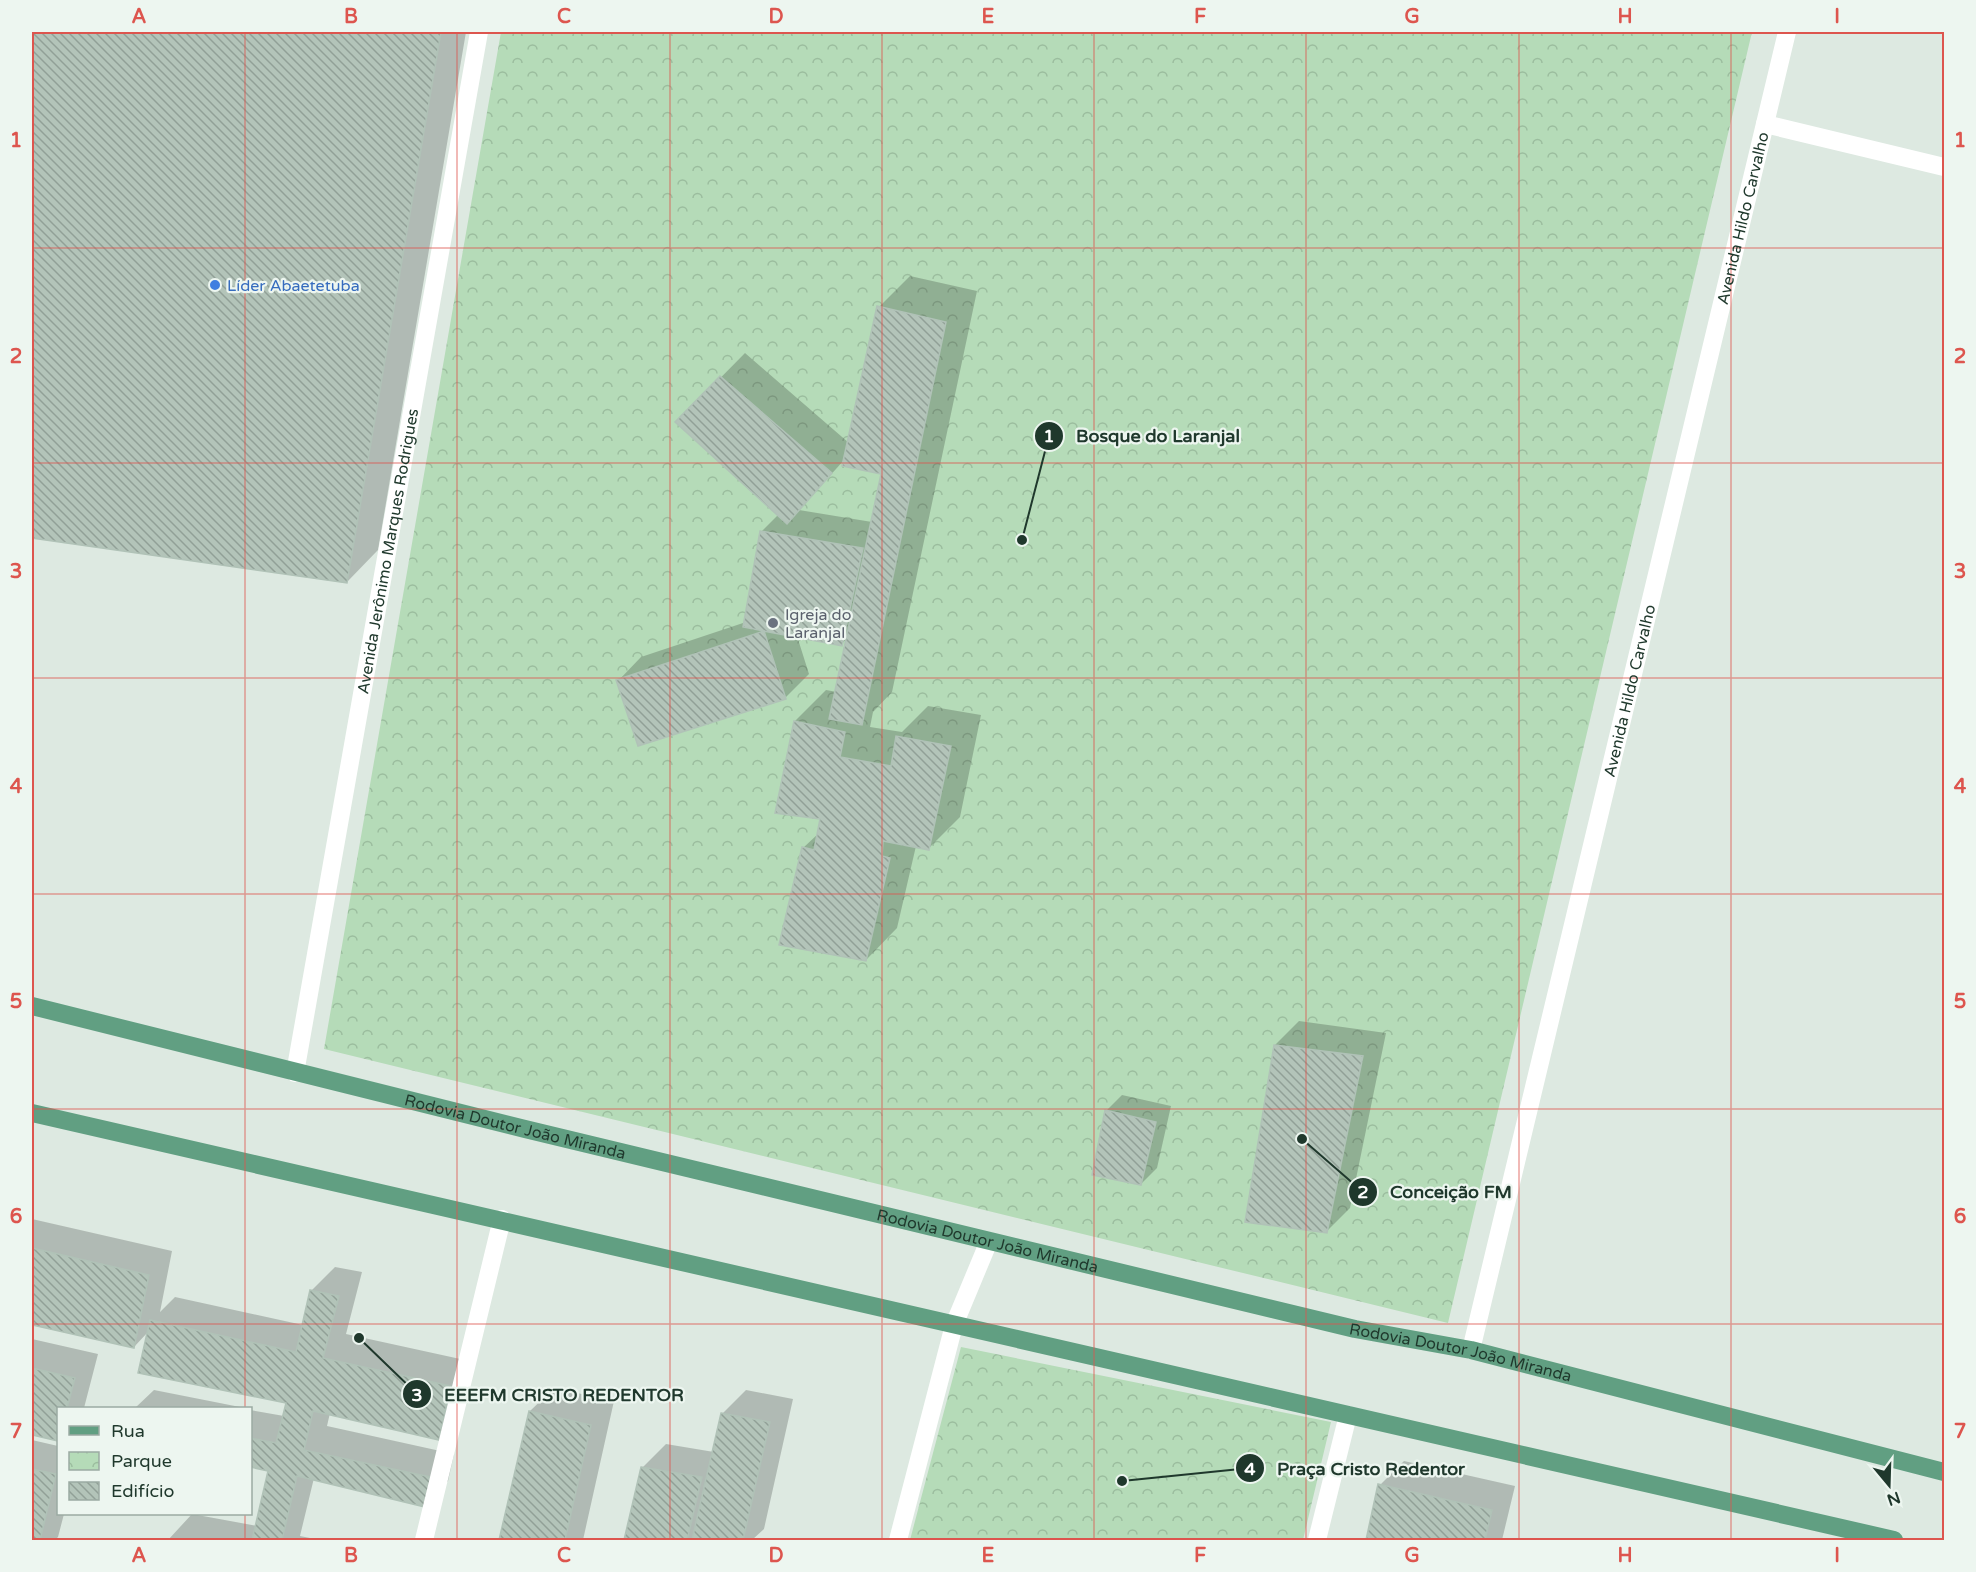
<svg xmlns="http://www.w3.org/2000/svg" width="1976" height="1572" font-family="'Varela Round',sans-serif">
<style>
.park{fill:url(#park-crowns)}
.shadow{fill:#0003;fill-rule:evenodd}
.building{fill:url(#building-back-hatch);stroke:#b0c2b7;stroke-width:1.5}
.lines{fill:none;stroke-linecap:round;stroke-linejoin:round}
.minor{stroke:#fff;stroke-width:18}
.major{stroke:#619f82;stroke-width:18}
.grid{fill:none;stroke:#dd554e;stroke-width:1.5;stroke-opacity:0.55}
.shop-dot{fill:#3f7fe0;stroke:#edf6f0;stroke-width:2}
.worship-dot{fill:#6b7280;stroke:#edf6f0;stroke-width:2}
.labels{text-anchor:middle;stroke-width:4.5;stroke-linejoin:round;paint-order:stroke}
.street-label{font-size:16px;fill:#1f382c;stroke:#edf6f0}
.shop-label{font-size:16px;fill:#366cbe;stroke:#edf6f0;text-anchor:start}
.worship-label{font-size:16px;fill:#5b616d;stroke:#edf6f0;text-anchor:start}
.leader{fill:none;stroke:#1f382c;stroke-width:2}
.callout-dot{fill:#1f382c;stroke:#edf6f0;stroke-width:2}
.mark-label{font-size:18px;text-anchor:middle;font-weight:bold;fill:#fff}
.callout-label{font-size:18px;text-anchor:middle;font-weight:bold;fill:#1f382c;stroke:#edf6f0;stroke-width:4.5;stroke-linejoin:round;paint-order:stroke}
.neatline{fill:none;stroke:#dd554e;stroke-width:2}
.grid-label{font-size:20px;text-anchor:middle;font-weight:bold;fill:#dd554e}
</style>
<defs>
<pattern id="park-crowns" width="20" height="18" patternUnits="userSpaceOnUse" patternTransform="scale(1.5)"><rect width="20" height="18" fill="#b5dbb8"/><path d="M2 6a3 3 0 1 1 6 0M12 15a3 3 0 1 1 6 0" fill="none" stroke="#9bbd9e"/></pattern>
<pattern id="building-back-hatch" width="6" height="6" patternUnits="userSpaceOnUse" patternTransform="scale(1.5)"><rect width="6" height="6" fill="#b3c4b9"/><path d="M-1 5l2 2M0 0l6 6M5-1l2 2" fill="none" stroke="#91a097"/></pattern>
</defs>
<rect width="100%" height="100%" fill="#dde9e1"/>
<path class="park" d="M501 32H1752L1448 1323 324 1049Z
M961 1347 1331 1422 1303 1540H910Z"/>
<path class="shadow" d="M32 32H466L378 550 347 582 32 537Z
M910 276 977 291 892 692 873 712 870 727 902 732 928 706 981 715 960 817 929 848 916 846 897 928 866 960 803 848 819 833 821 818 795 721 826 690 837 692 848 638 841 644 797 636 809 674 785 698 618 681 641 657 746 622 762 531 779 514 677 422 745 353 849 443 879 307ZM845 459 883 473 872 522 799 510Z
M1299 1021 1386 1033 1350 1208 1326 1232 1275 1045Z
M1122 1095 1171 1106 1157 1168 1141 1184 1106 1111Z
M32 1219 172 1251 160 1312 175 1297 303 1325 311 1291 335 1267 362 1272 346 1334 474 1362 463 1415 439 1438 330 1413 327 1426 454 1454 448 1481 424 1505 314 1478 300 1536 320 1540H168L192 1514 257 1526 270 1469 250 1465V1410L284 1416 287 1402 148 1332 134 1347 32 1323Z
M32 1339 98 1354 84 1408H58V1440L32 1433Z
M554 1388 614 1401 583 1540H501L530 1411Z
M154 1390 245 1408H135Z
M746 1390 793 1399 764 1529 752 1540H626L642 1468 666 1444 714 1452 722 1414Z
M32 1440 58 1446V1514H64L58 1537 55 1540H32Z
M1404 1461 1515 1486 1502 1540H1367L1380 1485Z"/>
<path class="building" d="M32 32H441L347 583 32 538Z
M877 306 946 322 862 725 829 719 881 474 842 466Z
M720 376 832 473 787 524 675 422Z
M760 531 863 548 842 646 743 627Z
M764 631 786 699 638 746 616 680Z
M794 721 845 732 840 757 891 766 896 736 951 746 929 850 883 841 882 856 890 858 866 961 779 945 802 847 814 850 820 819 775 813Z
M1274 1045 1363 1056 1327 1233 1245 1222Z
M1105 1110 1156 1122 1141 1185 1092 1175Z
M32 1248 149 1275 134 1348 32 1325Z
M310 1290 339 1296 323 1358 451 1386 439 1440 313 1411 304 1450 431 1477 425 1507 297 1476 282 1540H252L268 1471 250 1467V1438L276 1443 286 1403 138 1373 150 1320 296 1352Z
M32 1368 75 1378 67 1408H58V1441L32 1435Z
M529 1411 591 1425 565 1540H499Z
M721 1413 770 1422 743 1540H692Z
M641 1467 702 1477 687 1540H624Z
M32 1469 56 1474 40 1540H32Z
M1378 1484 1492 1510 1485 1540H1366Z"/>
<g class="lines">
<g class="minor">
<path d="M1765 124 1944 167"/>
<path id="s1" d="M295 1073 479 32"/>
<path id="s2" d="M1471 1350 1787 32"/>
<path d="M424 1540 502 1219"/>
<path d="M898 1540 954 1325 989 1241"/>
<path d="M1317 1540 1348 1415"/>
</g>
<g class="major">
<path id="s3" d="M32 1006 525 1129 1355 1329 1471 1350 1944 1472"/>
<path d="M32 1113 1894 1540"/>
</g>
</g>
<path class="grid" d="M245 32V1408M457 32V1540M670 32V1540M882 32V1540M1094 32V1540M1306 32V1540M1519 32V1540M1731 32V1540M32 248H1944M32 463H1944M32 678H1944M32 894H1944M32 1109H1944M32 1324H1944M245 1514V1540"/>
<circle class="shop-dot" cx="215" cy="285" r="6"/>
<circle class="worship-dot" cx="773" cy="623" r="6"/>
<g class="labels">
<g class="street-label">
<text dy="6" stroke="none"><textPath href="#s2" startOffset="1164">Avenida Hildo Carvalho</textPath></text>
<text dy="6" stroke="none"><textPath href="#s1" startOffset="530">Avenida Jerônimo Marques Rodrigues</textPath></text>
<text dy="6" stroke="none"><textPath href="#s2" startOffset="678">Avenida Hildo Carvalho</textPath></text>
<text dy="6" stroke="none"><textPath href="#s3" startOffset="498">Rodovia Doutor João Miranda</textPath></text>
<text dy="6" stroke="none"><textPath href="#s3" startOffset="984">Rodovia Doutor João Miranda</textPath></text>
<text dy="6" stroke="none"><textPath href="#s3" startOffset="1470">Rodovia Doutor João Miranda</textPath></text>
</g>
<g class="shop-label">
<text x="227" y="291">Líder Abaetetuba</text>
</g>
<g class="worship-label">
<text x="785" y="620">Igreja do<tspan x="785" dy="18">Laranjal</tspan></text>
</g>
</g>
<path class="leader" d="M1022 540L1049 436M1302 1139L1363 1192M359 1338L417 1394M1122 1481L1250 1468"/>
<g class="callout-dot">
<circle cx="1022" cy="540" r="6"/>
<circle cx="1302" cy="1139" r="6"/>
<circle cx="359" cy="1338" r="6"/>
<circle cx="1122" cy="1481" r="6"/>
<circle cx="1049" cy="436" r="15"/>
<circle cx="1363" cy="1192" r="15"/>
<circle cx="417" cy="1394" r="15"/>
<circle cx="1250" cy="1468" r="15"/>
</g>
<g class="mark-label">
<text x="1049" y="442">1</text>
<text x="1363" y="1198">2</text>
<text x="417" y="1401">3</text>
<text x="1250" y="1475">4</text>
</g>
<g class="callout-label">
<text x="1158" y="442">Bosque do Laranjal</text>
<text x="1451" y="1198">Conceição FM</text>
<text x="564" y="1401">EEEFM CRISTO REDENTOR</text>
<text x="1371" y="1475">Praça Cristo Redentor</text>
</g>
<rect width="1976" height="1572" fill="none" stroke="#edf6f0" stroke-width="66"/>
<rect x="57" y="1407" width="195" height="108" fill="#edf6f0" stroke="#9baaa2" stroke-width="1.5"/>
<rect x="69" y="1426" width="30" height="9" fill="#619f82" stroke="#9baaa2" stroke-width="1.5"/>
<text x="111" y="1437" font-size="18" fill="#1f382c">Rua</text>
<rect x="69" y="1452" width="30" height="18" fill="url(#park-crowns)" stroke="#9baaa2" stroke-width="1.5"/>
<text x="111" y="1467" font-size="18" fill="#1f382c">Parque</text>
<rect x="69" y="1482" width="30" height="18" fill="url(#building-back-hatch)" stroke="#9baaa2" stroke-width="1.5"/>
<text x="111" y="1497" font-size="18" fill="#1f382c">Edifício</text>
<g transform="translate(1889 1485) rotate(161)" stroke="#edf6f0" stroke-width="4.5" paint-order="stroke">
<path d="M0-4.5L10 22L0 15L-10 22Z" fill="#1f382c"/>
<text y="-9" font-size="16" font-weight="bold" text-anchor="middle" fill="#1f382c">N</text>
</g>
<rect x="33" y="33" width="1910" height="1506" class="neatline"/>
<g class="grid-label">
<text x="139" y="23">A</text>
<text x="351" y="23">B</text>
<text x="564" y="23">C</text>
<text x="776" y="23">D</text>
<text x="988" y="23">E</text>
<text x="1200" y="23">F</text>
<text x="1412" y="23">G</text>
<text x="1625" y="23">H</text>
<text x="1837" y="23">I</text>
<text x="16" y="147">1</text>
<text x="1960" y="147">1</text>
<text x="16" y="363">2</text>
<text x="1960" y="363">2</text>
<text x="16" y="578">3</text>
<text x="1960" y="578">3</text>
<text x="16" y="793">4</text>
<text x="1960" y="793">4</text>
<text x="16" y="1008">5</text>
<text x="1960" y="1008">5</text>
<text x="16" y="1223">6</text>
<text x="1960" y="1223">6</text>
<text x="16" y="1438">7</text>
<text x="1960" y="1438">7</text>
<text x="139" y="1562">A</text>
<text x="351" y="1562">B</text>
<text x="564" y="1562">C</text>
<text x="776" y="1562">D</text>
<text x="988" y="1562">E</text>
<text x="1200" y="1562">F</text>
<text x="1412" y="1562">G</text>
<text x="1625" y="1562">H</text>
<text x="1837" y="1562">I</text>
</g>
</svg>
